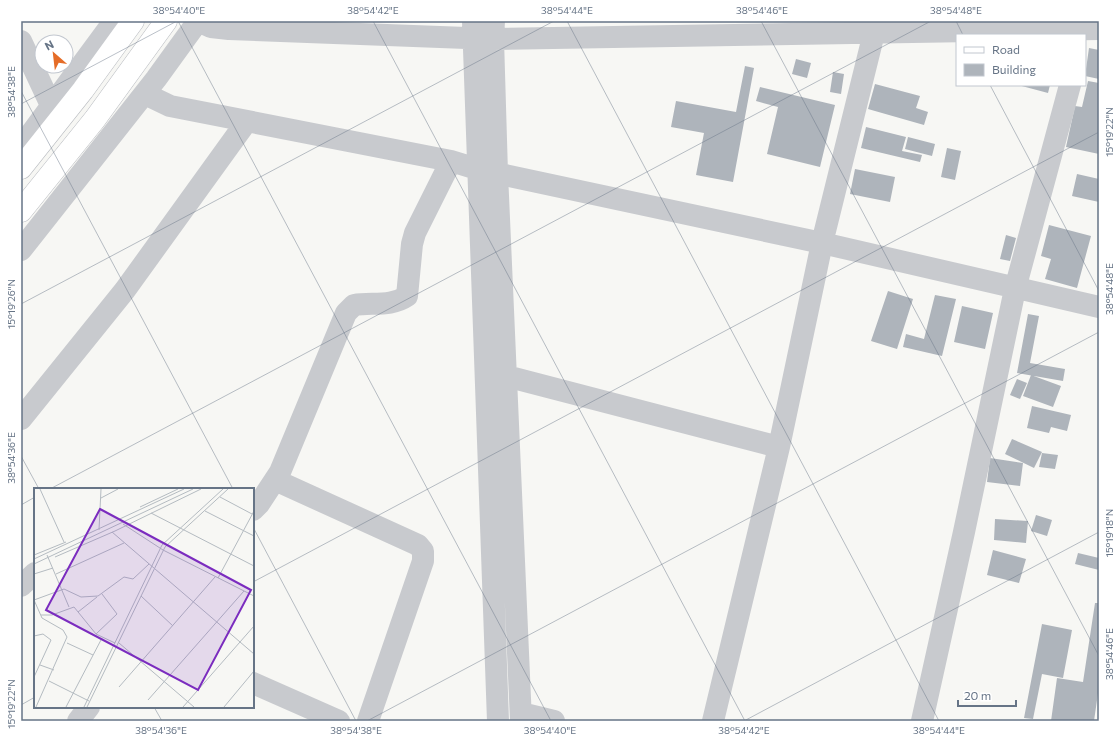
<svg xmlns="http://www.w3.org/2000/svg" width="1120" height="742" font-family="Commissioner,sans-serif">
<style>
.building{fill:#aeb4bb}
.lines{fill:none;stroke-linecap:round;stroke-linejoin:round}
.major-casing{stroke:#b8bbc0;stroke-width:23}
.minor{stroke:#c8cace;stroke-width:22}
.major{stroke:#fff;stroke-width:22}
.ticks{fill:none;stroke:#667486;stroke-width:1;stroke-opacity:0.45}
.inset-road{fill:none;stroke:#b4bbc1;stroke-width:1}
.view{fill:#7b2cbf;fill-opacity:0.15;stroke:#7b2cbf;stroke-width:2}
.inset-edge{fill:none;stroke:#667486;stroke-width:2}
.neatline{fill:none;stroke:#667486;stroke-width:1.5}
.ticks-label{font-size:10px;text-anchor:middle;fill:#667486}
</style>
<rect width="100%" height="100%" fill="#f7f7f4"/>
<path class="building" d="M1089 48 1099 50V79L1085 76Z
M796 59 811 63 807 78 792 74Z
M745 66 754 68 733 182 696 175 704 133 671 127 676 101 736 112Z
M833 72 844 74 841 94 830 92Z
M1088 81 1099 83V154L1066 147 1075 106 1082 107Z
M875 84 920 96 916 108 928 112 924 125 868 109Z
M1018 85H1050L1048 93Z
M760 87 835 105 820 167 767 154 778 107 756 101Z
M866 127 906 137 902 151 922 155 920 162 861 148Z
M908 137 935 144 932 156 905 149Z
M947 148 961 151 955 180 941 177Z
M855 169 895 177 890 202 850 194Z
M1077 174 1099 179V202L1072 196Z
M1049 225 1091 236 1077 288 1045 279 1051 259 1041 256Z
M1006 235 1016 238 1010 261 1000 259Z
M888 291 913 299 897 349 871 341Z
M935 295 956 299 942 356 903 347 906 334 924 339Z
M962 306 993 313 985 349 954 342Z
M1028 314 1039 316 1030 363 1065 369 1063 381 1017 373Z
M1031 375 1061 386 1053 407 1023 396Z
M1017 379 1027 383 1020 399 1010 395Z
M1032 406 1071 415 1067 431 1051 427 1049 433 1027 428Z
M1012 439 1042 452 1034 468 1005 454Z
M1042 453 1058 455 1055 469 1039 467Z
M990 458 1023 463 1020 486 987 482Z
M1036 515 1052 520 1047 536 1031 531Z
M995 519 1028 521 1026 543 994 540Z
M993 550 1026 559 1019 583 987 575Z
M1078 553 1099 558V570L1075 564Z
M1095 603H1099V686L1094 721H1051L1057 678 1083 682Z
M1042 624 1072 630 1063 678 1042 674 1033 719 1024 718Z"/>
<g class="lines">
<g class="major-casing">
<path id="major" d="M21 168 83 90 133 21
M21 211 95 119 166 21"/>
</g>
<path class="minor" d="M198 21 211 27 229 29 493 39 1099 29
M473 21 498 721
M494 21 493 39 497 173 521 721
M21 41 57 118
M145 94 170 106 451 161 477 169 822 243 1099 307
M21 147 114 21
M21 250 156 79 198 21
M506 376 779 447
M21 419 125 290 247 121
M275 480 418 545 423 551V561L368 721
M253 510 259 504 280 472 346 313 354 305C372 302 391 307 407 296L412 244 415 233 451 161
M21 586 35 573
M253 683 339 721
M521 713 554 721
M78 721 89 707
M713 721 779 447 822 243 874 33
M922 721 964 532 1015 289 1070 85"/>
<use href="#major" class="major"/>
</g>
<path class="ticks" d="M178 21 551 721M373 21 745 721M567 21 939 721M761 21 1099 656M956 21 963 35M990 85 1099 291M21 91 233 489M21 104 177 21M21 304 554 21M21 456 39 489M50 489 931 21M21 505 35 497M253 527 356 721M253 582 1099 132M21 705 35 697M154 707 162 721M367 721 1099 332M744 721 1099 532"/>
<g transform="translate(34 488)">
<rect width="220" height="220" fill="#f7f7f4"/>
<path class="inset-road" d="M6 1 30 54M186 9 218 26M67 10 84 1M106 19 144 1M171 23 220 48M117 25 220 78M89 36 129 62 220 108M65 42 67 1M78 44 220 166M0 67 32 54M13 67 35 119M21 69 81 43 167 1M0 71 150 1M0 76 159 1M0 86 19 80M22 86 90 55M184 90 220 23M107 108 139 138M0 112 30 101 47 109 64 108 90 89 99 91 115 76M0 112 8 130 29 142 33 149 2 219M44 124 63 109M7 127H18L40 119 62 146 81 155M62 146 83 126 68 106M0 148 9 146 17 152 0 189M33 155 59 167M85 155 160 219M6 177 20 182M15 193 55 213M85 199 181 89M114 212 210 103M32 219 68 150M50 219 128 57 189 1M53 219 131 59 194 1M149 219 220 138M190 219 220 183"/>
<path class="view" d="M66 21 217 102 164 202 12 122Z"/>
<rect width="220" height="220" class="inset-edge"/>
</g>
<rect width="1120" height="742" fill="none" stroke="#ffffff" stroke-width="44"/>
<rect x="956" y="34" width="130" height="52" fill="#ffffff" stroke="#c2c7cf"/>
<rect x="964" y="47" width="20" height="6" fill="#ffffff" stroke="#c2c7cf"/>
<text x="992" y="54" font-size="12" fill="#667486">Road</text>
<rect x="964" y="64" width="20" height="12" fill="#aeb4bb" stroke="#c2c7cf"/>
<text x="992" y="74" font-size="12" fill="#667486">Building</text>
<g transform="translate(54 54) rotate(332)"><circle r="19" fill="#ffffff" stroke="#c2c7cf"/>
<path d="M0-3L7 15L0 10L-7 15Z" fill="#e56c27"/>
<text y="-6" font-size="11" font-weight="bold" text-anchor="middle" fill="#667486">N</text>
</g>
<path d="M958 700v6h58v-6" fill="none" stroke="#667486" stroke-width="2"/>
<text x="964" y="700" font-size="12" fill="#667486" stroke="#ffffff" stroke-width="3" paint-order="stroke">20 m</text>
<rect x="22" y="22" width="1076" height="698" class="neatline"/>
<g class="ticks-label">
<text x="179" y="14">38°54'40"E</text>
<text x="373" y="14">38°54'42"E</text>
<text x="567" y="14">38°54'44"E</text>
<text x="762" y="14">38°54'46"E</text>
<text x="956" y="14">38°54'48"E</text>
<text transform="translate(11 92) rotate(-90)" y="4">38°54'38"E</text>
<text transform="translate(1109 132) rotate(-90)" y="4">15°19'22"N</text>
<text transform="translate(1109 289) rotate(-90)" y="4">38°54'48"E</text>
<text transform="translate(11 304) rotate(-90)" y="4">15°19'26"N</text>
<text transform="translate(11 458) rotate(-90)" y="4">38°54'36"E</text>
<text transform="translate(1109 533) rotate(-90)" y="4">15°19'18"N</text>
<text transform="translate(1109 654) rotate(-90)" y="4">38°54'46"E</text>
<text transform="translate(11 704) rotate(-90)" y="4">15°19'22"N</text>
<text x="161" y="734">38°54'36"E</text>
<text x="356" y="734">38°54'38"E</text>
<text x="550" y="734">38°54'40"E</text>
<text x="744" y="734">38°54'42"E</text>
<text x="939" y="734">38°54'44"E</text>
</g>
</svg>
